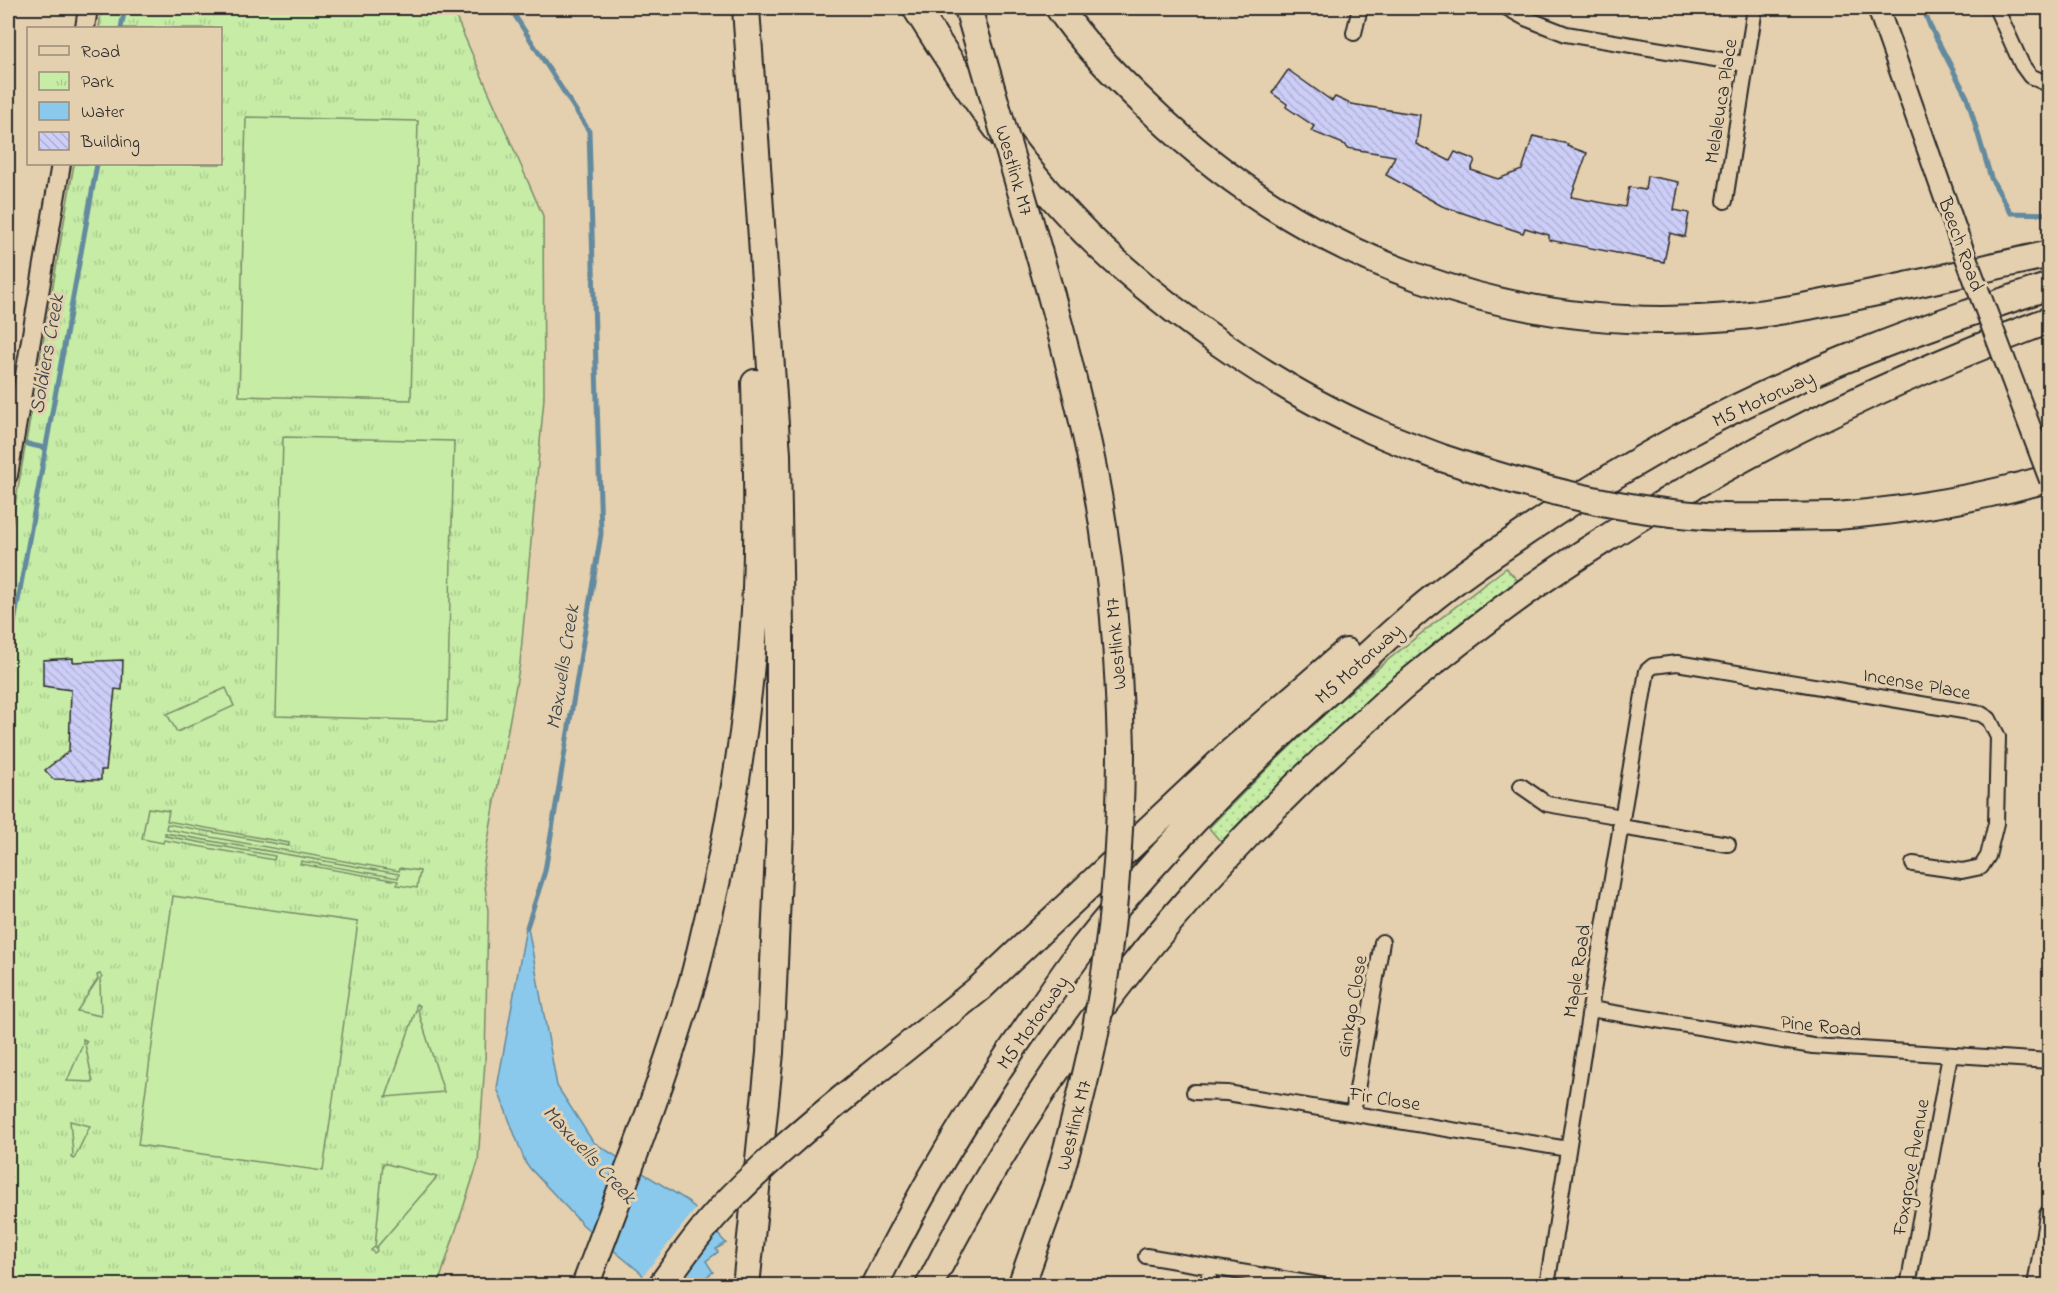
<svg xmlns="http://www.w3.org/2000/svg" width="2057" height="1293" font-family="'Indie Flower',sans-serif">
<style>
.grass{fill:url(#grass-dots);stroke:#788c68;stroke-width:1.5}
.park{fill:url(#park-tufts);stroke:#788c68;stroke-width:1.5}
.pitch{fill:#c6eca6;stroke:#788c68;stroke-width:1.5}
.water{fill:#8ac9eb;stroke:#648a9e;stroke-width:1.5}
.pier{fill:#e4cfae}
.lines{fill:none;stroke-linecap:round;stroke-linejoin:round}
.stream{stroke:#648a9e;stroke-width:5}
.building{fill:url(#building-back-hatch);stroke:#2b2b2b;stroke-width:1.5}
.minor-casing{stroke:#2b2b2b;stroke-width:18}
.tertiary-casing{stroke:#2b2b2b;stroke-width:22}
.secondary-casing{stroke:#2b2b2b;stroke-width:24}
.motorway-casing{stroke:#2b2b2b;stroke-width:30}
.minor{stroke:#e4cfae;stroke-width:14}
.tertiary{stroke:#e4cfae;stroke-width:18}
.secondary{stroke:#e4cfae;stroke-width:20}
.motorway{stroke:#e4cfae;stroke-width:26}
.secondary-bridge-casing{stroke:#2b2b2b;stroke-width:24;stroke-linecap:butt}
.motorway-bridge-casing{stroke:#2b2b2b;stroke-width:30;stroke-linecap:butt}
.secondary-bridge{stroke:#e4cfae;stroke-width:20}
.motorway-bridge{stroke:#e4cfae;stroke-width:26}
.labels{text-anchor:middle;stroke-width:6;stroke-linejoin:round;paint-order:stroke}
.street-label{font-size:20px;fill:#2b2b2b;stroke:#e4cfae}
.water-label{font-size:21px;font-style:italic;fill:#394348;stroke:#e4cfae}
</style>
<defs>
<pattern id="grass-dots" width="8" height="8" patternUnits="userSpaceOnUse" patternTransform="scale(1.5)"><rect width="8" height="8" fill="#c6eca6"/><path d="M2 2h.1M6 6h.1" fill="none" stroke="#aacb8f" stroke-width="1.8" stroke-linecap="round"/></pattern>
<pattern id="park-tufts" width="24" height="20" patternUnits="userSpaceOnUse" patternTransform="scale(1.5)"><rect width="24" height="20" fill="#c6eca6"/><path d="M3 7l-1-3M5 7V3M7 7l1-3M15 17l-1-3M17 17v-4M19 17l1-3" fill="none" stroke="#aacb8f"/></pattern>
<pattern id="building-back-hatch" width="6" height="6" patternUnits="userSpaceOnUse" patternTransform="scale(1.5)"><rect width="6" height="6" fill="#cccef7"/><path d="M-1 5l2 2M0 0l6 6M5-1l2 2" fill="none" stroke="#afb1d4"/></pattern>
</defs>
<rect width="100%" height="100%" fill="#e4cfae"/>
<filter id="ink" filterUnits="userSpaceOnUse"><feTurbulence type="fractalNoise" baseFrequency=".0167" numOctaves="2"/><feDisplacementMap in="SourceGraphic" scale="12" xChannelSelector="R" yChannelSelector="G"/><feConvolveMatrix kernelMatrix="1 2 1 2 8 2 1 2 1" color-interpolation-filters="sRGB"/></filter>
<g filter="url(#ink)">
<path class="grass" d="M1506 568 1519 582 1420 658 1345 720 1221 842 1209 828C1259 776 1310 725 1365 679 1411 640 1459 604 1506 568Z"/>
<path class="park" d="M102 8H452L543 216 544 398 520 663 483 868 488 911 485 1061 478 1162 438 1285 8 1286V546L74 164H220V28H99Z"/>
<path class="pitch" d="M246 117 418 121 411 400 239 396Z
M283 437 454 441 447 721 276 716Z
M226 688 234 706 177 732 167 714Z
M148 808 169 811 167 821 289 843V846L167 824 166 829 399 871 400 868 420 871 417 888 397 885 398 881 300 864 301 861 398 878 399 874 165 833V836L275 856 274 860 164 840 163 843 142 839Z
M173 896 358 922 323 1171 138 1145Z
M100 974 102 977 100 979 101 1016 77 1011 98 979 97 975Z
M416 1004 420 1006 418 1010 444 1092 386 1097 416 1010Z
M83 1039 87 1041 85 1044 93 1082 67 1081 83 1044Z
M70 1121 90 1126 74 1159 71 1157 73 1154Z
M383 1163 437 1177 376 1248 377 1251 374 1253 371 1250 375 1247Z"/>
<path class="water" d="M527 922 557 1086 593 1142 688 1201 726 1243 716 1249 718 1252 706 1261 713 1272 701 1281 703 1285H649L641 1273 583 1225 526 1164 497 1088Z"/>
<path class="pier" d="M697 1207 719 1231 677 1286H645L641 1279 646 1272Z"/>
<g class="lines">
<path class="stream" d="M510 8 589 131 601 534 545 871 527 927
M1923 8 1930 26 1967 97 1991 178 2011 213 2050 214
M121 28 125 8
M27 444 45 448
M8 656 97 164"/>
</g>
<path class="building" d="M1288 70 1332 101 1335 97 1351 104 1420 115 1416 144 1450 161 1455 152 1475 160 1471 170 1498 179 1522 170 1533 136 1568 144 1567 146 1587 153 1571 197 1625 207 1629 187 1645 190 1647 176 1679 182 1674 210 1689 213 1685 237 1670 233 1664 262 1549 240V235L1525 228 1523 233 1442 206 1386 175 1395 156 1347 148 1346 145 1311 131 1314 126 1286 107 1287 104 1272 93Z
M73 658V662L123 660 122 690 115 689 106 770H101V780L53 779 45 770 69 751 71 690 43 686V660Z"/>
<g class="lines">
<g class="minor-casing">
<path id="minor" d="M1507 8 1525 18 1566 34 1745 64
M1996 8 2022 65 2030 76 2050 85
M1354 33 1360 8
M1725 201 1755 8
M1521 786 1547 804 1622 817
M1620 827 1728 844
M1590 1009 1813 1046 2050 1061
M1194 1092 1227 1093 1568 1149
M1353 1113 1382 942
M1146 1256 1325 1286
M1208 1286 1210 1267
M1547 1286 1590 1009 1647 671 1653 666 1677 663 1981 714 1989 719 1998 737 1996 823 1988 856 1981 867 1962 871 1913 864
M1908 1286 1950 1055"/>
</g>
<g class="tertiary-casing">
<path id="tertiary" d="M85 28 88 8
M8 475 61 164"/>
</g>
<g class="secondary-casing">
<path id="secondary" d="M1878 8 1962 247
M2038 1286 2050 1215"/>
</g>
<g class="motorway-casing">
<path id="motorway" d="M916 8C971 96 1036 190 1114 260 1188 326 1284 392 1374 431 1396 441 1419 449 1442 458
M1059 8C1084 45 1118 79 1151 110 1308 261 1512 336 1730 317 1778 313 1825 303 1872 293 1931 281 1990 267 2050 254
M1051 295C1069 361 1086 427 1098 495 1113 578 1119 664 1121 749
M1837 516C1909 510 1981 498 2050 478
M870 1076 980 988 1231 752 1346 652
M585 1286C622 1187 661 1088 691 987 698 965 702 942 708 919 732 818 749 714 755 611 759 535 757 459 755 383
M746 1286 770 1053 780 829V629L777 454 746 8
M874 1286C921 1190 976 1099 1038 1012 1053 990 1068 968 1084 947 1159 853 1243 767 1332 688 1360 663 1386 637 1415 613 1445 587 1478 564 1511 542 1568 503 1627 466 1688 433 1802 371 1926 326 2050 286
M929 1286C1033 1079 1176 893 1347 738 1366 721 1384 703 1403 687 1444 653 1487 620 1530 589 1563 565 1598 544 1632 522 1764 441 1904 374 2050 320
M1021 1286 1057 1185"/>
</g>
<use href="#minor" class="minor"/>
<use href="#tertiary" class="tertiary"/>
<use href="#secondary" class="secondary"/>
<use href="#motorway" class="motorway"/>
<g class="secondary-bridge-casing">
<path id="secondary-bridge" d="M1962 247 2050 480"/>
</g>
<g class="motorway-bridge-casing">
<path id="motorway-bridge" d="M968 8 1051 295
M1442 458C1532 488 1626 513 1723 517 1761 518 1799 516 1837 516
M1057 1185C1070 1139 1082 1094 1092 1048 1112 950 1121 849 1121 749
M661 1286C679 1261 696 1236 717 1213 763 1163 817 1119 870 1076"/>
</g>
<use href="#secondary-bridge" class="secondary-bridge"/>
<use href="#motorway-bridge" class="motorway-bridge"/>
</g>
</g>
<g class="labels">
<g class="street-label">
<text transform="translate(1720 101) rotate(-81)" y="7">Melaleuca Place</text>
<text transform="translate(1015 170) rotate(74)" y="7">Westlink M7</text>
<text transform="translate(1962 244) rotate(70)" y="7">Beech Road</text>
<text transform="translate(1763 398) rotate(-25)" y="7">M5 Motorway</text>
<text transform="translate(1115 644) rotate(-95)" y="7">Westlink M7</text>
<text transform="translate(1358 663) rotate(-42)" y="7">M5 Motorway</text>
<text transform="translate(1917 683) rotate(10)" y="7">Incense Place</text>
<text transform="translate(1576 971) rotate(-81)" y="7">Maple Road</text>
<text transform="translate(1351 1006) rotate(-80)" y="7">Ginkgo Close</text>
<text transform="translate(1032 1022) rotate(-55)" y="7">M5 Motorway</text>
<text transform="translate(1821 1025) rotate(6)" y="7">Pine Road</text>
<text transform="translate(1385 1098) rotate(9)" y="7">Fir Close</text>
<text transform="translate(1073 1125) rotate(-76)" y="7">Westlink M7</text>
<text transform="translate(1910 1167) rotate(-80)" y="7">Foxgrove Avenue</text>
</g>
<g class="water-label">
<text transform="translate(46 354) rotate(-80)" y="7">Soldiers Creek</text>
<text transform="translate(562 667) rotate(-81)" y="7">Maxwells Creek</text>
<text transform="translate(590 1154) rotate(47)" y="7">Maxwells Creek</text>
</g>
</g>
<rect width="2057" height="1293" fill="none" stroke="#e4cfae" stroke-width="30"/>
<rect x="15" y="15" width="2027" height="1263" fill="none" stroke="#2b2b2b" stroke-width="2" filter="url(#ink)"/>
<rect x="27" y="27" width="195" height="138" fill="#e4cfae" stroke="#9a8d7a" stroke-width="1.5"/>
<rect x="39" y="46" width="30" height="9" fill="#e4cfae" stroke="#9a8d7a" stroke-width="1.5"/>
<text x="81" y="57" font-size="18" fill="#2b2b2b">Road</text>
<rect x="39" y="72" width="30" height="18" fill="url(#park-tufts)" stroke="#9a8d7a" stroke-width="1.5"/>
<text x="81" y="87" font-size="18" fill="#2b2b2b">Park</text>
<rect x="39" y="102" width="30" height="18" fill="#8ac9eb" stroke="#9a8d7a" stroke-width="1.5"/>
<text x="81" y="117" font-size="18" fill="#2b2b2b">Water</text>
<rect x="39" y="132" width="30" height="18" fill="url(#building-back-hatch)" stroke="#9a8d7a" stroke-width="1.5"/>
<text x="81" y="147" font-size="18" fill="#2b2b2b">Building</text>
</svg>
